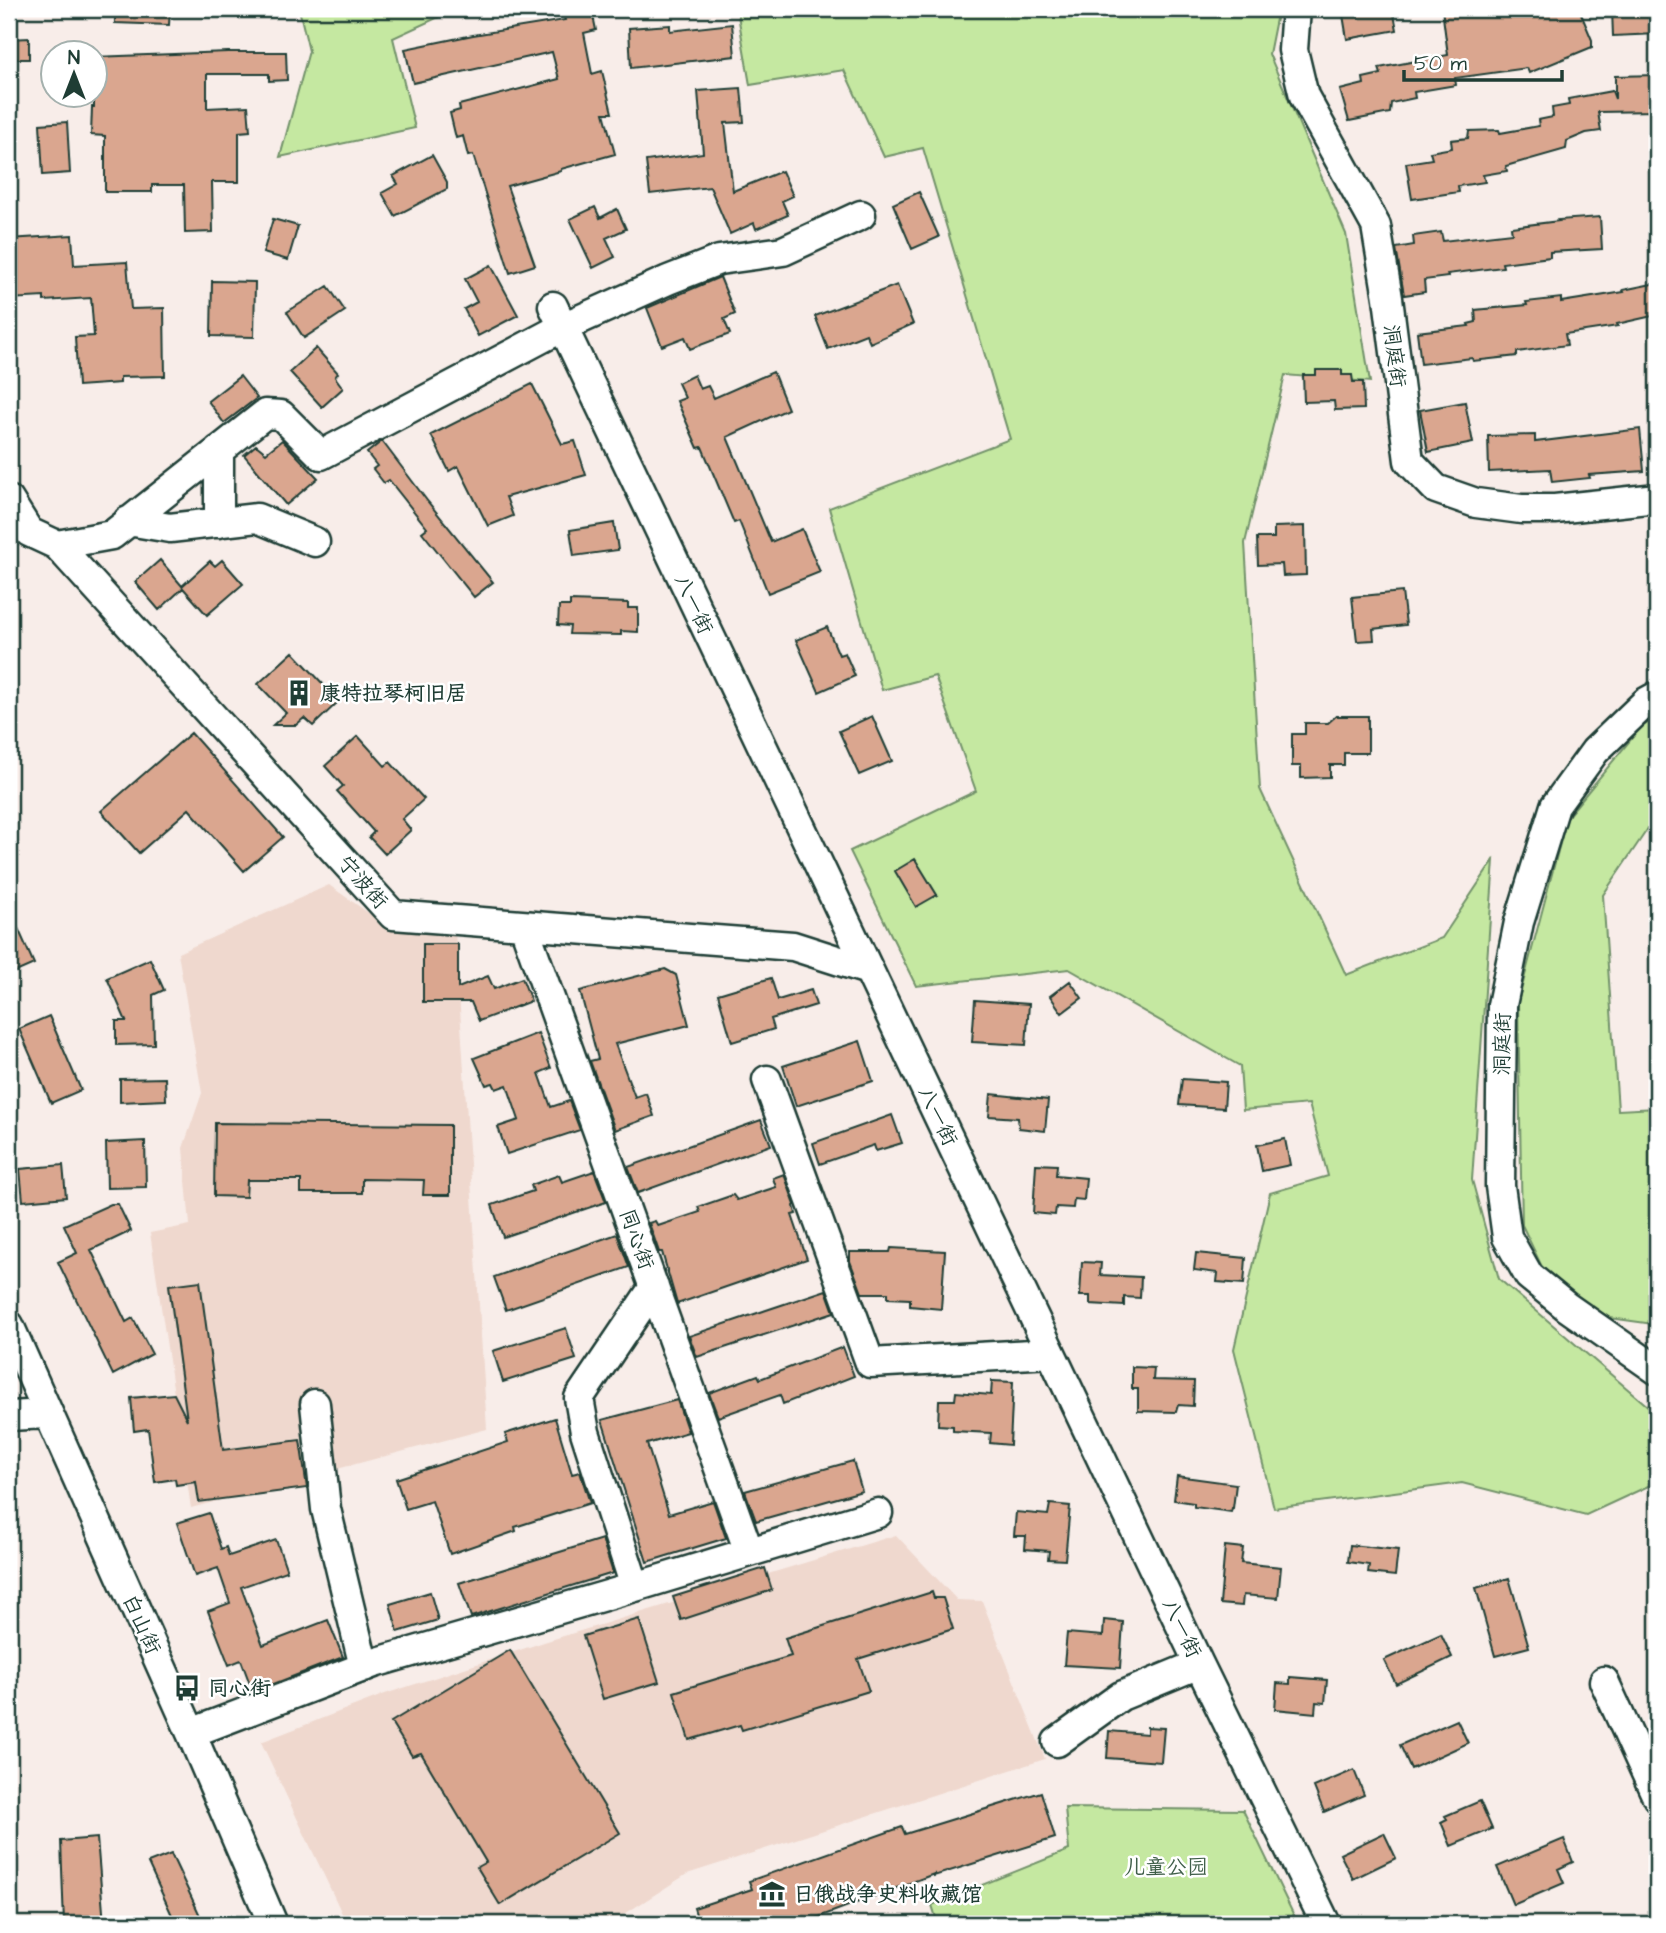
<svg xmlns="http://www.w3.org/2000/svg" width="1666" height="1933" font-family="'Architects Daughter','LXGW WenKai TC',sans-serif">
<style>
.built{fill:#efd8ce}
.green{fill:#c5e8a1;stroke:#72926a;stroke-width:2}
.building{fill:#daa68f;stroke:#1f3d34;stroke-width:2}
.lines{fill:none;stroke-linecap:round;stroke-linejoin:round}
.minor-casing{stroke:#1f3d34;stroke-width:33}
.minor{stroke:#fff;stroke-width:28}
.labels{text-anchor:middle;stroke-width:5;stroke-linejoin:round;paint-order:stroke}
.street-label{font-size:21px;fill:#1f3d34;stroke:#fff}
.poi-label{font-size:21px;font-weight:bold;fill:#1f3d34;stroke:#fff;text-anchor:start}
.park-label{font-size:21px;fill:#405f4a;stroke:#fff}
</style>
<rect width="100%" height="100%" fill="#f8ede9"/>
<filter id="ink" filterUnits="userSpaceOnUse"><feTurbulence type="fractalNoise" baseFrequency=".0143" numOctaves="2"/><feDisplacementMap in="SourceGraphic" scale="14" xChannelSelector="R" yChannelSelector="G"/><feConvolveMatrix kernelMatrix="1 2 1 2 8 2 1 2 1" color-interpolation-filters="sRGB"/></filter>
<g filter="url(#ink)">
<path class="built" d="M329 885 394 931H455L487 1429 191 1508 150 1233 190 1225 183 1148 202 1093 178 953Z
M896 1535 957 1600 982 1601 1045 1759 687 1874 609 1924H347L261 1742 385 1694 544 1642Z"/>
<path class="green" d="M299 9H456L393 38 415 128 280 157 309 51Z
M737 9H1278L1269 54 1346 234 1370 382 1285 375 1245 543 1260 789 1346 975 1442 938 1494 860 1472 1180 1499 1279 1657 1414V1482L1586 1515 1462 1483 1274 1508 1234 1349 1270 1193 1328 1176 1309 1104 1243 1110 1240 1066 1069 969 916 986 850 851 976 791 935 676 882 690 829 508 1010 439 923 148 884 157 844 70 750 85Z
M1657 718V815L1603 895 1618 1110 1657 1108V1321L1653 1324 1596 1316 1542 1267 1522 1225 1521 1174 1518 1002 1567 817 1641 727Z
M1065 1808 1243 1810 1298 1924H938L932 1905 1069 1850Z"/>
<path class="building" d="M115 9H170L169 25 115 23Z
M1342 9H1393L1397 30 1347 39Z
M1442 9H1579L1592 40V47L1529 73 1527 68 1455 78 1456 85 1414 92 1415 98 1391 103 1390 113 1349 121 1340 90 1364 84 1363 78 1381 74 1379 68 1448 55Z
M1612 9H1657V34L1613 36Z
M592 11 596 30 584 33 592 74 602 71 612 113H604L615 154 561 169V171L507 186 535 265 510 273 473 155 468 156 463 136 456 138 450 113 460 110 459 105 559 79 552 52 413 83 405 49 473 35 565 20 564 17Z
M732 24 735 56 631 68 629 28 670 25V31Z
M29 38V59H9V39Z
M228 52H286L287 80 269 81V74H207V108L248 106 250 131 239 132V182H212L213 232 185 233 184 185H152V192H105V136L91 135 92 107H94V57Z
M1657 75V111L1598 112 1601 131 1586 133 1567 141 1566 149 1506 166 1507 171 1483 175 1485 182 1458 186 1459 192 1412 199 1406 163 1432 159 1430 152 1452 148 1451 140 1468 138 1469 131 1499 130 1500 133 1539 126 1538 120 1553 117 1552 108 1569 105 1568 99 1612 91 1615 99V76Z
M741 88 744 122 725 123 733 191 782 171 793 196 782 201 788 215 756 229 754 223 730 234 710 187 650 194 646 161 703 153 698 91Z
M67 122 70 173 43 175 40 124Z
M432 155 447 182V189L395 216 382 193 398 184 393 176Z
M919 192 939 237 912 249 893 204Z
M595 207 600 218 617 209 626 229 606 238 615 257 593 268 570 219Z
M1600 217 1602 249 1550 252V257L1502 263 1503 267 1447 274 1448 277 1424 280 1425 292 1404 295 1396 248 1414 245 1413 236 1441 232 1443 241 1512 233 1511 227 1559 221 1558 220Z
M273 219 298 226 288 260 263 253Z
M72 235 74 265 127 262 131 309 164 308 165 376 120 377V383L78 386 75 337 94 336 91 298 44 301V297L9 299V239Z
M491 265 518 315 478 336 464 309 477 302 465 279Z
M720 277 735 314 724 319 730 334 690 349 685 337 662 346 647 308Z
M212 281 255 282 254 337 211 336Z
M1657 283V315L1617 324 1618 326 1565 334 1567 345 1517 352V356L1473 361 1472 358 1421 364 1417 332 1469 326 1468 324 1476 322 1475 310 1527 305 1526 302 1561 298V302L1624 292 1623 290Z
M897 285 913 324 870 343 866 334 828 349 815 316Z
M328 286 345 311 304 338 287 312Z
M316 348 338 373 335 377 343 388 322 407 290 372Z
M1316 370H1342V375H1352L1353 382H1363L1364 409 1335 410 1334 401 1304 402 1303 375H1316Z
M773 372 788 409 727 437 771 542 802 529 820 572 768 593 739 521 734 523 702 447 698 448 677 401 685 398 678 383 694 375 700 389 708 386 714 398Z
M240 376 257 398 224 423 208 401Z
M532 384 562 444 575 441 586 475 506 497 513 516 488 526 458 466 449 471 431 435Z
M1465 402 1473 443 1428 452 1420 410Z
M1640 429 1644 471 1589 475 1590 478 1552 482 1550 469 1489 472 1488 436 1535 435V442Z
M282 440 318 478 286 505 244 455 256 445 266 453Z
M382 441 428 502 493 582 474 597 422 532 427 528 389 480 384 483 373 469 377 466 367 453Z
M614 523 618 550 574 556 570 530Z
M1305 526 1306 575 1283 576 1282 564 1258 565 1257 538H1274V527Z
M160 560 182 586 210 561 215 566 222 560 243 584 207 615 183 588 159 610 135 582Z
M1402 592 1406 625 1373 629 1374 640 1357 641 1352 597Z
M570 601 628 603V608H638V632L621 631V635L569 634 570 626 558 625 559 606H570Z
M827 627 839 655 845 653 855 676 819 692 796 640Z
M293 652 339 701 313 726 304 718 296 725H273L286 713 258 684Z
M872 716 892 761 859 775 839 731Z
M1336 716H1368V753H1344V765H1330V777L1301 778V766H1292V734H1305V723H1328Z
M191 733 283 837 244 871 189 809 139 853 101 811Z
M358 736 385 766 390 762 424 799 402 819 411 830 385 854 369 837 374 832 337 791 343 786 325 766Z
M915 859 937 895 916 907 895 871Z
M9 908 34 964 9 975Z
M423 944H458V988L488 976 494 989 522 978 531 1001 479 1021 471 1002H423Z
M150 959 164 990 153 995 154 1044 116 1045V1021H126L107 978Z
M665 969 676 975 689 1025 615 1044 635 1097 646 1093 654 1116 615 1130 590 1061 598 1059 580 991Z
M771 978 778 1000 811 990 816 1005 771 1019 774 1029 732 1042 718 994Z
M1070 981 1082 998 1062 1013 1050 996Z
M975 1000 1029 1004 1026 1045 972 1042Z
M49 1016 81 1090 51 1103 19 1029Z
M538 1033 551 1068 539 1073 551 1107 569 1101 580 1130 507 1154 498 1127 519 1120 507 1085 496 1089 493 1083 486 1085 474 1058Z
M860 1041 873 1081 796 1106 783 1066Z
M165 1078 166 1100 120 1102V1079Z
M1182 1079 1226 1082 1224 1108 1179 1105Z
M991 1094 1048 1100 1045 1131 1019 1128 1018 1118 989 1116Z
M892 1115 902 1143 876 1151 874 1145 820 1164 813 1143Z
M761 1120 771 1145 638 1193 628 1167Z
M215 1123 450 1125V1195H423L424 1180 362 1179V1193H301V1180H247L246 1197 214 1196Z
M1285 1139 1290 1165 1262 1171 1257 1145Z
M145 1141 146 1187 107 1188 106 1143Z
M1036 1164 1057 1165 1056 1175 1086 1178 1084 1200 1074 1199 1073 1208 1056 1207 1055 1215 1033 1213Z
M63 1165 66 1197 23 1201 20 1169Z
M594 1171 606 1202 503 1237 492 1205 533 1191 531 1185 559 1175 562 1182Z
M784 1174 795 1205 794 1206 796 1214 792 1215 807 1259 677 1304 662 1252H659L649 1223 655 1221 658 1226 700 1212 698 1207 733 1195 737 1200 776 1187 773 1178Z
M111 1204H118L131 1231 91 1250 126 1322 133 1318 152 1354 113 1375 58 1262 77 1253 64 1225Z
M617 1234 629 1267 506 1310 494 1277Z
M891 1248 945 1251 941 1309 910 1306V1299L888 1298V1293H862L850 1261V1252H890Z
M1196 1253 1246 1258 1244 1284 1217 1282 1218 1273 1194 1270Z
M1082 1262 1101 1263 1100 1275 1141 1277 1140 1298 1124 1297V1306L1090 1304V1296H1080Z
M200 1281 223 1450 300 1440 307 1488 199 1502 196 1482 176 1485 175 1479 155 1482 148 1429 134 1431 131 1398 174 1394 187 1420 169 1285Z
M826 1290 834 1312 697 1357 689 1336Z
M566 1328 576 1359 503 1382 493 1351Z
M843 1347 854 1376 783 1404 780 1395 718 1417 709 1393 758 1375 760 1379Z
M1132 1367 1154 1368 1153 1380 1194 1381 1193 1406 1178 1405 1176 1412 1138 1411V1389H1132Z
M992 1381 1013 1382 1010 1445 990 1443 991 1433 953 1431V1426L938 1425 939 1400H955L956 1392 991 1395Z
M677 1400 688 1432 647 1444 669 1514 713 1501 726 1538 647 1562 602 1420Z
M555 1418 572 1474 580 1472 590 1503 515 1527 516 1531 450 1554 432 1501 406 1509 396 1479 508 1442 505 1434Z
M853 1461 862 1491 756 1521 745 1491Z
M1177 1476 1236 1484 1233 1508H1232L1231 1512 1194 1507V1503L1174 1500Z
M1050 1504 1070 1506 1065 1560 1048 1559 1049 1551 1025 1549 1026 1536H1014L1016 1512 1048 1515Z
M209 1513 221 1549 226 1547 229 1556 276 1540 287 1571 241 1587 263 1645 328 1620 343 1657 253 1692 241 1660 229 1665 208 1611 230 1603 218 1568 195 1576 177 1523Z
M602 1539 613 1573 471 1617 459 1583Z
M1350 1545 1398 1550 1395 1576 1368 1573 1369 1565 1348 1562Z
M1225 1546 1243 1548 1241 1563 1281 1567 1278 1598 1243 1595 1242 1606 1220 1604Z
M765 1568 772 1590 681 1620 673 1597Z
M1509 1578 1529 1647 1495 1656 1476 1588Z
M430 1592 438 1620 398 1632 390 1604Z
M932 1592 934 1598H943L953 1629 858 1659 869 1691 742 1730 740 1725 689 1740 674 1692 791 1656 785 1638Z
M639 1619 659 1682 603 1699 583 1636Z
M1104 1620 1123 1622 1120 1668 1064 1665 1067 1633 1103 1636Z
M1441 1634 1452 1657 1396 1684 1384 1660Z
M510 1650 620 1833 500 1905 477 1867 486 1862 421 1753 412 1756 391 1722Z
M1290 1677 1327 1680 1325 1703 1316 1702 1315 1713 1275 1709 1277 1683 1290 1684Z
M1457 1720 1468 1743 1411 1769 1400 1745Z
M1147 1727 1164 1728 1161 1762 1107 1758 1109 1731 1147 1734Z
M1354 1770 1364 1795 1324 1812 1314 1787Z
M1041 1792 1055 1838 934 1876V1874L800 1924H699L694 1908 752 1889 749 1881 902 1827 905 1834Z
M1480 1801 1492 1829 1451 1846 1441 1822 1447 1819 1445 1816Z
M1384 1833 1396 1858 1353 1879 1340 1854Z
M97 1838 104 1924H64L61 1841Z
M1564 1839 1573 1862 1558 1869 1564 1883 1513 1905 1497 1867Z
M171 1854 204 1924H176L148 1863Z"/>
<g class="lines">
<g class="minor-casing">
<path id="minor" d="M1296 9 1293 50 1304 96 1376 226 1388 298 1409 461 1436 489 1476 503 1521 509H1555L1657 498
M553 306 1199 1664 1326 1924
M219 450V523
M9 500 29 532 57 545 393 915 793 946 868 970
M128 521 170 528 257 518 315 542
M57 545 112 535 265 414 281 415 321 455 563 327 668 280 719 260 783 251 861 215
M1657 696 1646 702 1595 751 1555 806 1519 922 1502 1005 1500 1186 1507 1237 1529 1276 1567 1307 1657 1370
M524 926 749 1552
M767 1080 870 1363 1051 1353
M9 1325 191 1733 273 1924
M315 1404 326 1509 364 1667
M9 1416 47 1414
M635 1587 585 1432 579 1398 654 1287
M1604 1681 1657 1797
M191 1733 374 1663 635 1587 878 1513
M1057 1742 1121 1696 1199 1664"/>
</g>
<use href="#minor" class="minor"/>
</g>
</g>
<defs>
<g id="building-bare" transform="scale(2.1)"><path d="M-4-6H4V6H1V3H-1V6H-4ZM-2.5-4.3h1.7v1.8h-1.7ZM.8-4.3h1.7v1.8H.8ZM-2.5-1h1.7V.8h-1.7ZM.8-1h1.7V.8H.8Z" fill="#1f3d34" stroke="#fff" stroke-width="2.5" paint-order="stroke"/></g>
<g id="bus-bare" transform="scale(2.1)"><path d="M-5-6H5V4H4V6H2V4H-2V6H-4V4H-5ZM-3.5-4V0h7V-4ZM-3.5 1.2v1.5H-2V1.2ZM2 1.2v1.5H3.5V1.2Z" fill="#1f3d34" stroke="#fff" stroke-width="2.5" paint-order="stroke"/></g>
<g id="museum-bare" transform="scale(2.1)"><path d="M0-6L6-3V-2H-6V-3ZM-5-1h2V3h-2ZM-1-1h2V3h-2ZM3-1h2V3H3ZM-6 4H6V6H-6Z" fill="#1f3d34" stroke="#fff" stroke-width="2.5" paint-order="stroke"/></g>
</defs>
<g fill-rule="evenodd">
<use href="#building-bare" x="299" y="693"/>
<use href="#bus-bare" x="187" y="1688"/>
<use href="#museum-bare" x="772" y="1894"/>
</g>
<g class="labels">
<g class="street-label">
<text transform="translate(1395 356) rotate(83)" y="7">洞庭街</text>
<text transform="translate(694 604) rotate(65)" y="7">八一街</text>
<text transform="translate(363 882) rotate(48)" y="7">宁波街</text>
<text transform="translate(1502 1044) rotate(-89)" y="7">洞庭街</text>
<text transform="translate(938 1116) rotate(64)" y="7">八一街</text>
<text transform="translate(637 1239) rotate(70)" y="7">同心街</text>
<text transform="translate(142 1624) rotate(66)" y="7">白山街</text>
<text transform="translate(1182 1628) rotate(64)" y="7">八一街</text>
</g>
<g class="poi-label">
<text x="320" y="700">康特拉琴柯旧居</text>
<text x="208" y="1695">同心街</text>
<text x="793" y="1901">日俄战争史料收藏馆</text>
</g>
<g class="park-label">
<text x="1166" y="1874">儿童公园</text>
</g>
</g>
<rect width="1666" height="1933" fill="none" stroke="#fff" stroke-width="35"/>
<rect x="18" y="18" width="1631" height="1898" fill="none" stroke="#1f3d34" stroke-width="2.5" filter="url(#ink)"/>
<g transform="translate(74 74)"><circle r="33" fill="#ffffff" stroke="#a5b1ae" stroke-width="2"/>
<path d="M0-5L12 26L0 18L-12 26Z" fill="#1f3d34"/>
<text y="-10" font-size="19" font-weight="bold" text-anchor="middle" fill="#1f3d34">N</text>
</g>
<path d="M1404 70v10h158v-10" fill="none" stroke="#1f3d34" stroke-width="3.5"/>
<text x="1414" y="70" font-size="21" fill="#1f3d34" stroke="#ffffff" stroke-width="5" paint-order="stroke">50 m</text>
</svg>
